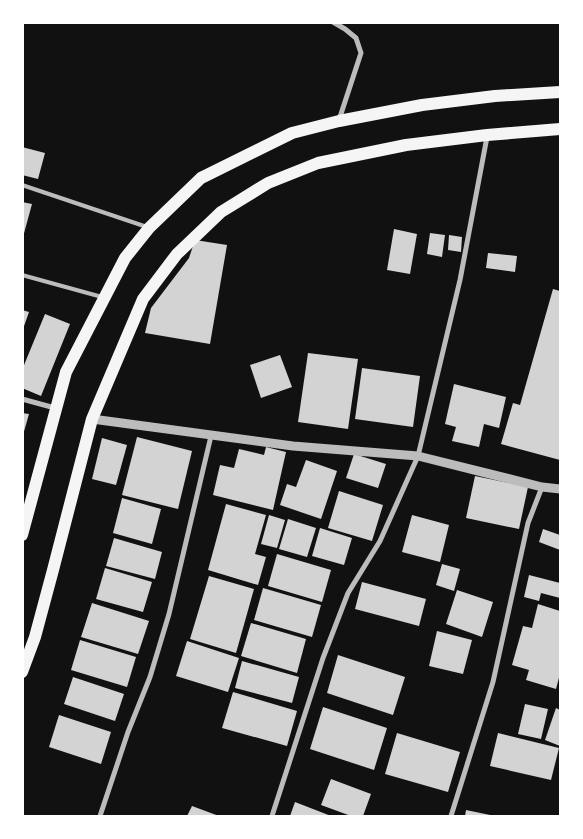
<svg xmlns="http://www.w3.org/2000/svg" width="583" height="839" font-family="'Varela Round',sans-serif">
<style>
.building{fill:#d3d3d3}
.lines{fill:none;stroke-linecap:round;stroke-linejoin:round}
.service{stroke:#bcbcbc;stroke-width:4}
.minor{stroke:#bcbcbc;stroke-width:5}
.tertiary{stroke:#bcbcbc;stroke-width:9}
.primary{stroke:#f5f5f5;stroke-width:12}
</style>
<rect width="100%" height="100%" fill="#111"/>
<path class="building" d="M22 147 45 153 38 179 22 175Z
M22 202 32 204 23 237H22Z
M394 229 417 234 410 274 387 270Z
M430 233 445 235 442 257 427 254Z
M449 235 462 237 461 252 448 250Z
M195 240 227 245 210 344 145 333 151 308 189 258Z
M488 253 517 256 515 272 486 268Z
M553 289 560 291V460L501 444 513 403 520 405Z
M22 310 29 312 23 329H22Z
M45 314 70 324 41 396 22 388V370Z
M308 353 358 359 348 429 298 422Z
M280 355 292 387 261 398 250 365Z
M362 368 420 376 413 427 355 419Z
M454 384 506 397 499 428 484 424 479 447 452 441 456 427 445 424Z
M22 413 29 414 23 435H22Z
M137 437 192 451 178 509 122 495Z
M102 438 127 445 116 485 92 479Z
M266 447 286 452 273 510 213 495 220 465 234 468 239 449 264 455Z
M354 454 386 464 378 488 346 478Z
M306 460 337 471 321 519 280 505 287 484 296 487Z
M475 476 528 487 519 529 466 518Z
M339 491 383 505 372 541 328 528Z
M122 498 161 509 152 544 113 533Z
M226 504 266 515 255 554 266 557 258 585 208 570Z
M269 515 285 520 277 548 261 544Z
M412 515 449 525 440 562 402 552Z
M288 519 316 528 307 557 279 549Z
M320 528 352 538 344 565 312 556Z
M543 529 560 535V550L539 542Z
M114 538 162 552 155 579 106 566Z
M277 554 331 570 322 602 268 586Z
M442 564 460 569 454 591 436 585Z
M105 568 152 582 143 612 96 599Z
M529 575 560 583V598L541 593 539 601 524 597Z
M209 576 254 589 236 653 190 639Z
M362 582 426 599 419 626 355 609Z
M263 588 321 605 312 637 254 620Z
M457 590 493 602 482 637 446 624Z
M92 603 149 621 138 654 81 637Z
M538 604 560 611V674L556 689 526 680 529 670 512 665 523 626 532 628Z
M251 623 306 639 297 673 241 656Z
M437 631 472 640 463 674 429 666Z
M80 640 136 657 127 687 71 670Z
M187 641 239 658 228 692 176 676Z
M338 655 405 677 393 715 327 693Z
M242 661 299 677 292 703 235 688Z
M73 677 124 694 115 721 64 704Z
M233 692 297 711 287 746 222 728Z
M525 704 548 709 541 739 518 734Z
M323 707 387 728 374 770 310 749Z
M556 708 560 710V746L545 740Z
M59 715 111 732 101 764 49 747Z
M397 733 460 752 448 792 385 774Z
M498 733 559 748 551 780 490 766Z
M331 779 371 794 363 816H351L321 805Z
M295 802 331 816H290Z
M192 806 219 816H187Z
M466 810 495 816H465Z"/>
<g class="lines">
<path class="service" d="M22 185 147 227
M22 275 102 297"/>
<path class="minor" d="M333 22 345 29 356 38 361 53 339 120
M22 399 55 408
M100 816 128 732 150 677 169 614 211 436
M272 816 323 658 348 593 380 541 418 456 460 280 487 137
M451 816 493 682 528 523 542 487"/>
<path class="tertiary" d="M92 419 293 446 418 456 542 487 560 489"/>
<path class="primary" d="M22 535 66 372 125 258 149 228 201 178 292 133 339 121 422 105 495 96 560 92
M22 672 35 637 53 570 92 419 143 299 177 254 221 212 268 183 318 163 406 145 487 135 560 129"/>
</g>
<rect width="583" height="839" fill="none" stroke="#ffffff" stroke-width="48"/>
</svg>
